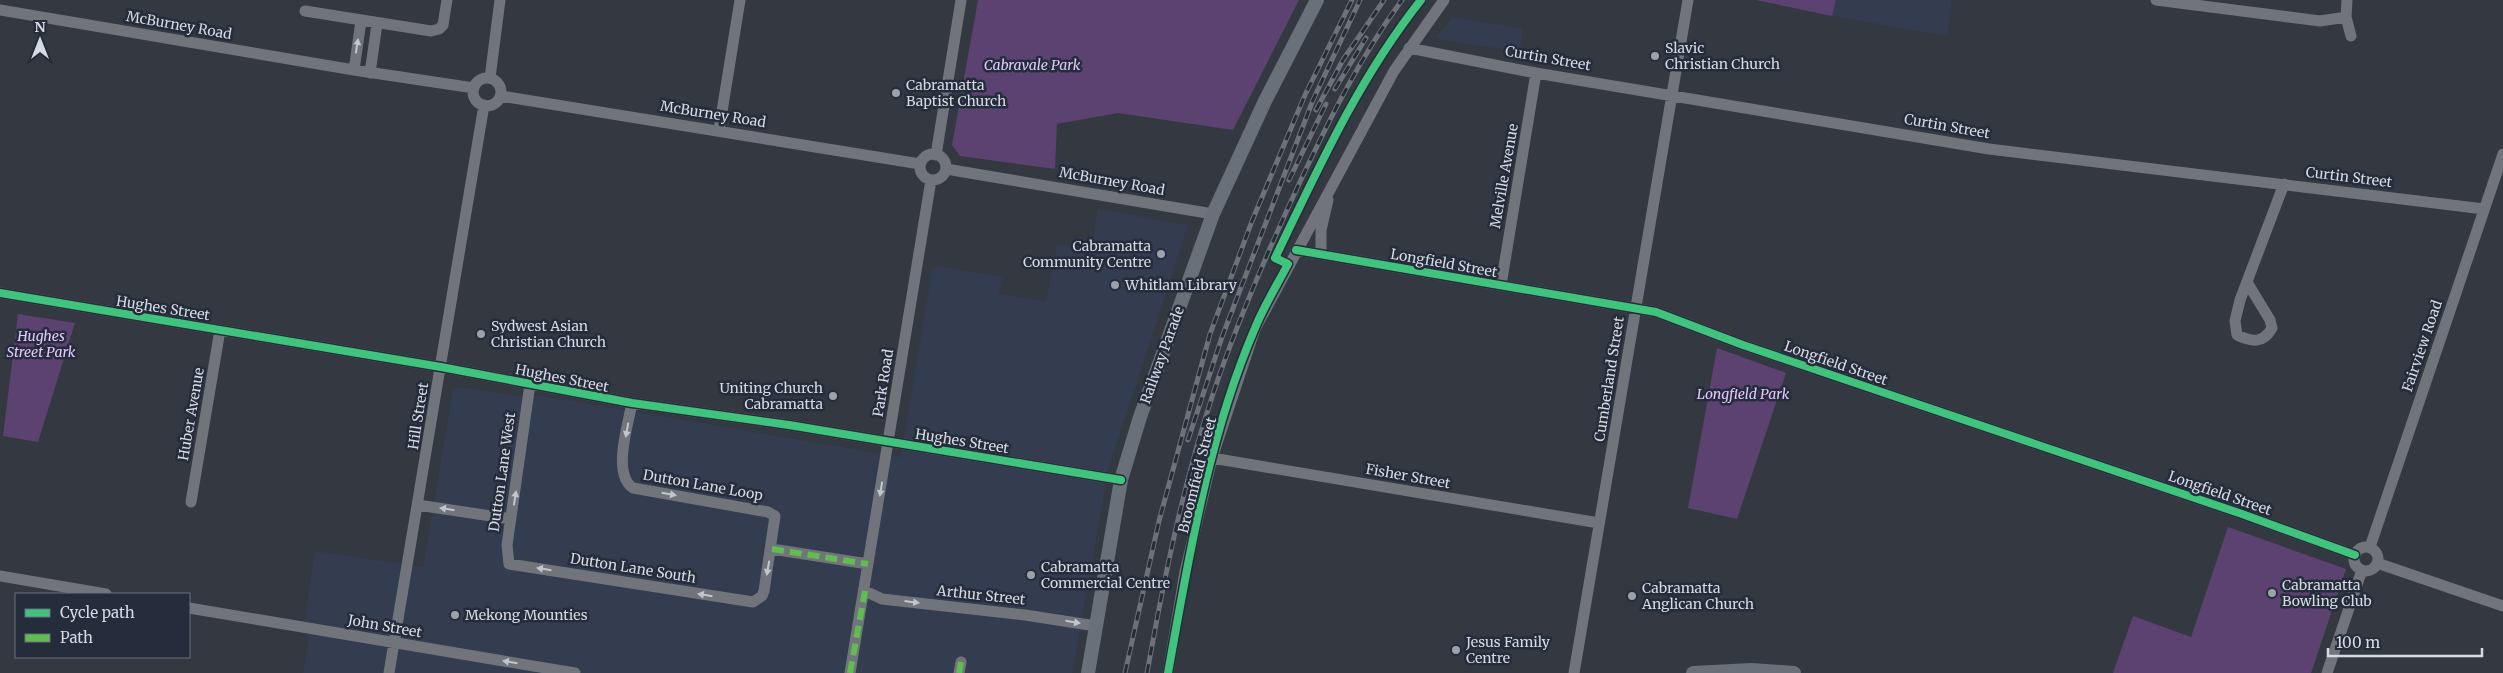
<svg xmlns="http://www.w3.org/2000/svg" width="2503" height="673" font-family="Merriweather,serif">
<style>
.built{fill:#343c50}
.green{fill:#5c4270}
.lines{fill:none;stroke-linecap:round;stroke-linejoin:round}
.minor{stroke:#71747b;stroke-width:11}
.major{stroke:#697079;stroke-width:14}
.rail-casing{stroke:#6e7177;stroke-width:5}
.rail{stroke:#252c3b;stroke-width:3;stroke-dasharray:9;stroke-linecap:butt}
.quiet{stroke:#5fbe4e;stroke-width:6;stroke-dasharray:12 6;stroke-linecap:butt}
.cycleway-casing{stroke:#252c3b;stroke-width:11}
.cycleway{stroke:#40c37c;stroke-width:8}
.oneway{fill:#c1c6ce}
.poi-dot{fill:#9da1aa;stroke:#252c3b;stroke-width:2}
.labels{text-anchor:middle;stroke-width:5;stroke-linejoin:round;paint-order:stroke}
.street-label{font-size:14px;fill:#d5dae3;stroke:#252c3b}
.poi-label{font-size:14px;fill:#d5dae3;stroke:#252c3b;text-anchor:start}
.park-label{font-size:14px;font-style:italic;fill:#e5c7fe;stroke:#252c3b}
</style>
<rect width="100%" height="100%" fill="#343840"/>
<path class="built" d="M1836 0H1952L1947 36 1832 16Z
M1452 17 1523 29 1520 52 1438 39 1437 36Z
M1098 209 1188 225 1109 467 1072 673H303L308 644 306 611 315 551 423 567 453 390 459 387 516 396H542L901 457 933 265 1002 277 999 294 1046 302 1057 244 1070 246 1079 237 1093 239Z"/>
<path class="green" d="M978 0H1299L1233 130 1118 113 1057 124 1055 169 960 156 952 145Z
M1756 0H1836L1832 16Z
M18 314 75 323 38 442 3 436Z
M1717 348 1786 373 1737 519 1688 508Z
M2228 527 2346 569 2311 673H2113L2133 616 2191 637Z"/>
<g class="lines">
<path class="minor" d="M2156 0 2320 21 2346 17
M2347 0 2346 17 2351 36
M0 10 354 70 474 88
M305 11 431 31 439 29 443 25 447 0
M1409 48 1536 73 1989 149 2484 209
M354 70 361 21
M370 73 377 24
M490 78 500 0
M473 92a14 14 0 1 1 28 0a14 14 0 1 1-28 0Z
M501 96 920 164
M719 130 740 0
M920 167a13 13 0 1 1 26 0a13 13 0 1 1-26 0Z
M936 155 961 0
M946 169 1213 214
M1296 250 1656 312 1743 345 2242 514 2355 555
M1321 254V230L1328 200
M2247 282 2270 320 2272 328C2263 344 2252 342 2237 335L2235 321 2240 300 2284 184
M1501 285 1536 73
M0 293 441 367 632 403 789 425 1121 480
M530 384 507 545 509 564 753 602 762 596 764 591 775 516 768 512 633 488C612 474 628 425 632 403
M1212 458 1599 523
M191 502 220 330
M418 505 511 519
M2354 559a12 12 0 1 1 24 0a12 12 0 1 1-24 0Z
M2370 547 2503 154
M772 549 868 564
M2377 563 2503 606
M0 576 106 594
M865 591 882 599 1025 615 1096 626
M189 608 575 673
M389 673 484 105
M850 673 931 180
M959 673 961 662
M1168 673 1185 572 1212 458 1255 329 1394 71 1444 0
M1574 673 1688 0
M2327 673 2362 570"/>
<path class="major" d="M1088 673 1121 480 1140 417 1213 214 1265 101 1317 0
M1693 673 1751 670 1794 673"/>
<g class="rail-casing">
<path id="rail" d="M1335 89 1366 38
M1316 110 1343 60 1384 0
M1289 180 1326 104
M1188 440 1222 337 1313 100 1360 0
M1125 673 1159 521 1210 334 1252 221 1305 95 1352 0
M1147 673C1164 579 1183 484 1213 394 1237 322 1267 253 1299 184 1329 120 1360 57 1402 0"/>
</g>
<use href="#rail" class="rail"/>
<path class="quiet" d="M772 549 868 564
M850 673 865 591
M959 673 961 662"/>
<g class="cycleway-casing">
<path id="cycleway" d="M1296 250 1656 312 1743 345 2242 514 2355 555
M0 293 441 367 632 403 789 425 1121 480
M1168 673C1189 557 1208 437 1255 328 1264 306 1277 285 1288 264L1275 258C1318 169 1359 78 1421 0"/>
</g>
<use href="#cycleway" class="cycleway"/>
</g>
<defs><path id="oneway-solid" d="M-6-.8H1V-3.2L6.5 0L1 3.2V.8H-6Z" transform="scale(1.25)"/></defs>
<g class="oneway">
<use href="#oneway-solid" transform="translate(357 46) rotate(-81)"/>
<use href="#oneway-solid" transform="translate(627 430) rotate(100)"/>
<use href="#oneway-solid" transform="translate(881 489) rotate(99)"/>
<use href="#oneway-solid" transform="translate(669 494) rotate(10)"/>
<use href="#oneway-solid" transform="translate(515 498) rotate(-81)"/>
<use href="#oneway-solid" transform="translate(447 509) rotate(-171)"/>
<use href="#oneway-solid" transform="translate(768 568) rotate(100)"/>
<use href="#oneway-solid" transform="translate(544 569) rotate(-171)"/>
<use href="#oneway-solid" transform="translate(705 595) rotate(-171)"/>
<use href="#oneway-solid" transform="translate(912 602) rotate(7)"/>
<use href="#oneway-solid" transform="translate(1073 622) rotate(9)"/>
<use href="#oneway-solid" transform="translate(510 662) rotate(-171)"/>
</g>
<g class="poi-dot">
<circle cx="1655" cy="56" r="5"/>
<circle cx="896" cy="93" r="5"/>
<circle cx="1161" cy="254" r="5"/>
<circle cx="1115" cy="285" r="5"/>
<circle cx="481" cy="334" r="5"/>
<circle cx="833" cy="396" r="5"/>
<circle cx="1031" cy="575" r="5"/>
<circle cx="2272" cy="593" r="5"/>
<circle cx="1632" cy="596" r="5"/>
<circle cx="455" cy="615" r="5"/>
<circle cx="1456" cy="650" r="5"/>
</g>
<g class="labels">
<g class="street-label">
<text transform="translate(179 25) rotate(10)" y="5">McBurney Road</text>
<text transform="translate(1548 58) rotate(10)" y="5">Curtin Street</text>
<text transform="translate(713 114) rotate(9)" y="5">McBurney Road</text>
<text transform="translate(1947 126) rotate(10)" y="5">Curtin Street</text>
<text transform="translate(1504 176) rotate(-80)" y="5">Melville Avenue</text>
<text transform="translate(2349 177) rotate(7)" y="5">Curtin Street</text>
<text transform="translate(1112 181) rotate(10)" y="5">McBurney Road</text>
<text transform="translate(1444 263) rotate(10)" y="5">Longfield Street</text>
<text transform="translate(163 308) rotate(9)" y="5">Hughes Street</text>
<text transform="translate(2422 346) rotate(-71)" y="5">Fairview Road</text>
<text transform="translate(1162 355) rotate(-70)" y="5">Railway Parade</text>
<text transform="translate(1836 363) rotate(19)" y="5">Longfield Street</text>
<text transform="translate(562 378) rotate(11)" y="5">Hughes Street</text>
<text transform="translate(1609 379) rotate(-81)" y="5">Cumberland Street</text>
<text transform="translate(883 383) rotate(-81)" y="5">Park Road</text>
<text transform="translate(191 414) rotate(-80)" y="5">Huber Avenue</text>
<text transform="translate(418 416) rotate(-81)" y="5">Hill Street</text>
<text transform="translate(962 441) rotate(9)" y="5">Hughes Street</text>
<text transform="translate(502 472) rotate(-82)" y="5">Dutton Lane West</text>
<text transform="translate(1197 475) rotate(-76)" y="5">Broomfield Street</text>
<text transform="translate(1408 476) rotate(10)" y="5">Fisher Street</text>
<text transform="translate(703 485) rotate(10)" y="5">Dutton Lane Loop</text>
<text transform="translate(2220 493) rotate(19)" y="5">Longfield Street</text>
<text transform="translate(633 568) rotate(9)" y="5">Dutton Lane South</text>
<text transform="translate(981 595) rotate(6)" y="5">Arthur Street</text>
<text transform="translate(385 626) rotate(10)" y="5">John Street</text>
</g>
<g class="poi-label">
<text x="1665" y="53">Slavic<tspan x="1665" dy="16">Christian Church</tspan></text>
<text x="906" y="90">Cabramatta<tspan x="906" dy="16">Baptist Church</tspan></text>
<text x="1151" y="251" text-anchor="end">Cabramatta<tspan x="1151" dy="16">Community Centre</tspan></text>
<text x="1125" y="290">Whitlam Library</text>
<text x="491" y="331">Sydwest Asian<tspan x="491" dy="16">Christian Church</tspan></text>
<text x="823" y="393" text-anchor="end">Uniting Church<tspan x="823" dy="16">Cabramatta</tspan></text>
<text x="1041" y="572">Cabramatta<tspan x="1041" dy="16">Commercial Centre</tspan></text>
<text x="2282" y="590">Cabramatta<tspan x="2282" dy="16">Bowling Club</tspan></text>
<text x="1642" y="593">Cabramatta<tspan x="1642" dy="16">Anglican Church</tspan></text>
<text x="465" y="620">Mekong Mounties</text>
<text x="1466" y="647">Jesus Family<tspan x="1466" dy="16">Centre</tspan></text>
</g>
<g class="park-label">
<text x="1032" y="70">Cabravale Park</text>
<text x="41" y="341">Hughes<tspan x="41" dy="16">Street Park</tspan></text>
<text x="1743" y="399">Longfield Park</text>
</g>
</g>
<rect x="15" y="593" width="175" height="65" fill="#252c3b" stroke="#6b727e"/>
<rect x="25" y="609" width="25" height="8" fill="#40c37c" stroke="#6b727e"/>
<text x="60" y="618" font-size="15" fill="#d5dae3">Cycle path</text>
<rect x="25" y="634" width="25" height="8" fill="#5fbe4e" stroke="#6b727e"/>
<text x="60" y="643" font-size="15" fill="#d5dae3">Path</text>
<g transform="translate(40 40)" stroke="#252c3b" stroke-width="4" paint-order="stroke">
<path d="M0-4L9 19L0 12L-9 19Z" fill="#d5dae3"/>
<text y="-8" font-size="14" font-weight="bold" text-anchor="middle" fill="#d5dae3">N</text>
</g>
<path d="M2328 648v8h154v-8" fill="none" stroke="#d5dae3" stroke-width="2.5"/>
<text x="2336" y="648" font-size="15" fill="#d5dae3" stroke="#252c3b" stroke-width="4" paint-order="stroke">100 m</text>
</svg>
